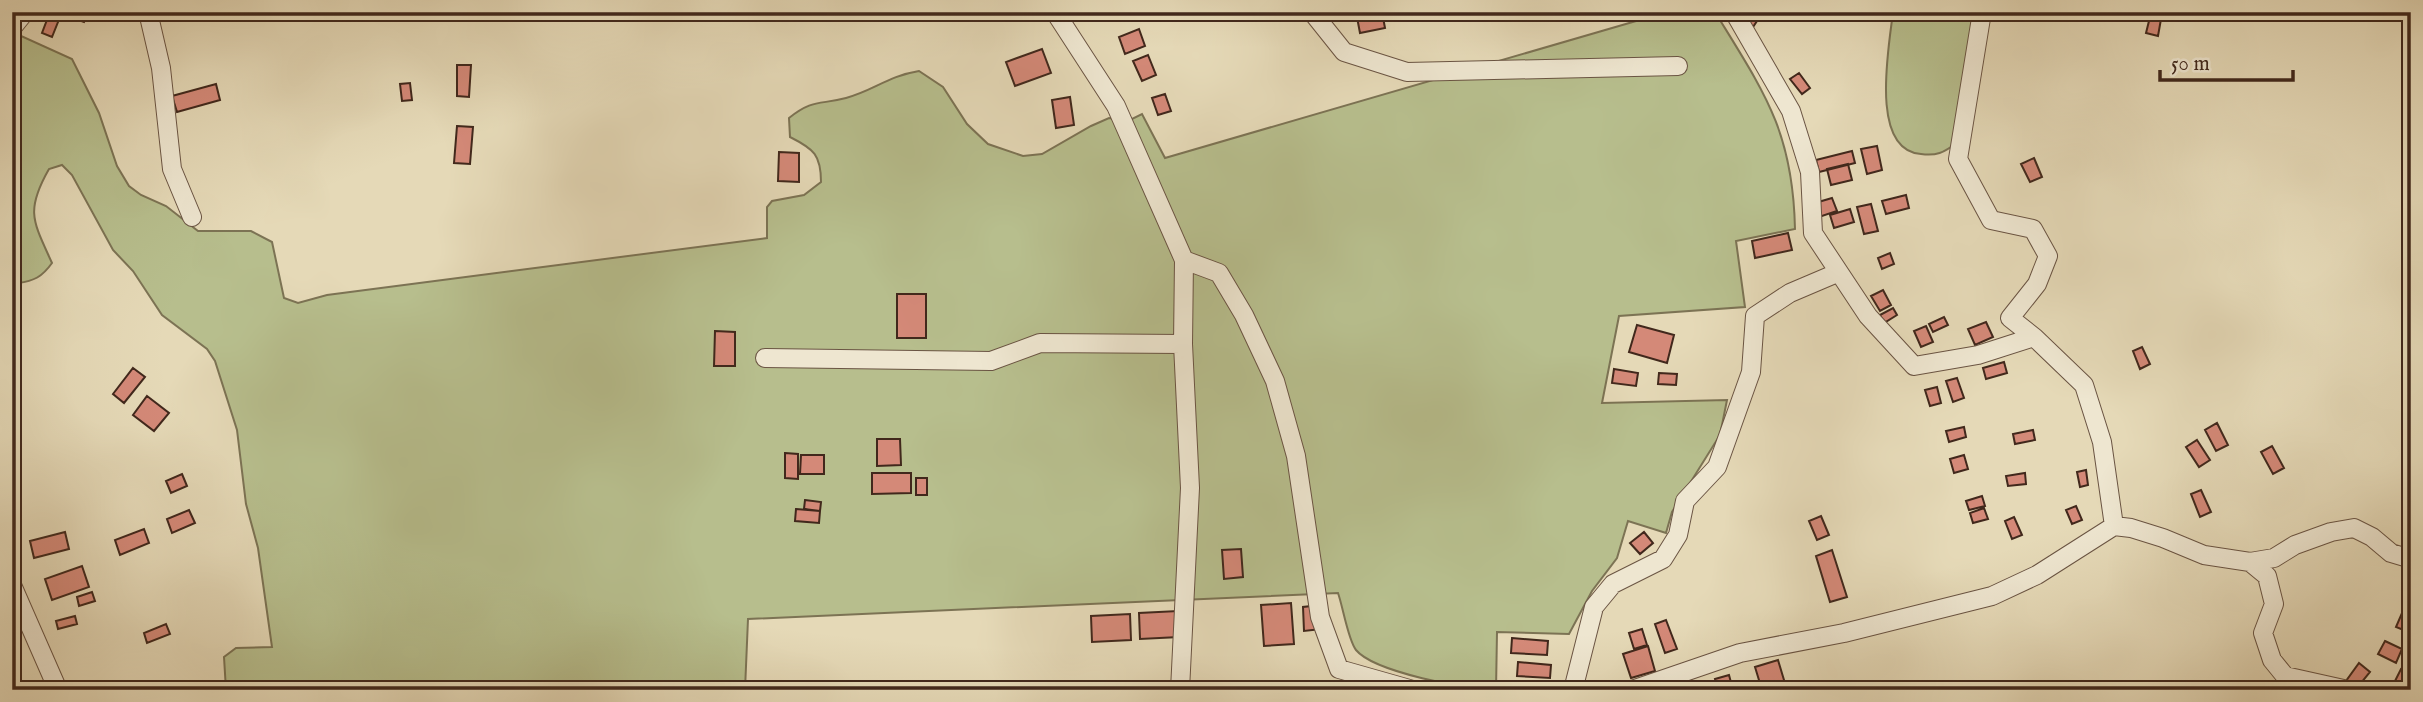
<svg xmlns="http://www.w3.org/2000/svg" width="2423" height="702" font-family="'IM FELL English',serif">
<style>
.green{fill:#b7be8d;stroke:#7c7354;stroke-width:2}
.building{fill:#d48978;stroke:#41281c;stroke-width:2}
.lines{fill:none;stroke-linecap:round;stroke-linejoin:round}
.street-casing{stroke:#6a5443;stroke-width:20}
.street{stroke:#eee6d0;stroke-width:18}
</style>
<rect width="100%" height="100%" fill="#e5d9b7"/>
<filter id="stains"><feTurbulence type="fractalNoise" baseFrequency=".00286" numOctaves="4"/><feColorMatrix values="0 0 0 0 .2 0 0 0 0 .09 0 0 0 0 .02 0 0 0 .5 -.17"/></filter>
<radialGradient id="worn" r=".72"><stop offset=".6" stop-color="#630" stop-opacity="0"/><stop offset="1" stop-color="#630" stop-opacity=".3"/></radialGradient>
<path class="green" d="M1667 12H1715C1764 92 1793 131 1795 229L1736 241 1745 307 1619 316 1602 403 1727 400 1720 435 1672 512 1666 533 1628 521 1617 558 1592 591 1569 634 1497 632 1496 690C1468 690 1374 672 1356 650 1348 640 1343 607 1338 593L748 619 745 690H226L224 657 236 648 272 647 258 548 246 504 237 430 215 361 207 349 162 315 133 271 113 250 72 175 62 165 49 169C25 211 33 221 52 263 42 277 34 281 18 283L12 278V167L19 152 12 125V45L19 35 72 59 99 113 117 166 129 186 141 195 166 206 198 231H251L272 242 284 298 298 303 327 295 767 238V207L772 201 804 195 821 182C821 155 814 149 790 137L789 118C813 99 819 105 846 98 873 91 888 76 919 71L943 87 967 124 988 144 1023 156 1042 154 1091 126 1109 118 1128 121 1142 114 1165 158Z
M1893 12H1986L1956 143C1944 153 1936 156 1921 154 1869 150 1889 47 1893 12Z"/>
<path class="building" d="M50 12H62L52 37 42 33Z
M69 12H88L84 22 67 16Z
M761 12H798V14L762 19Z
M1356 12H1382L1385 28 1360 33Z
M1737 12H1763L1751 30Z
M2150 17 2161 19 2158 36 2146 33Z
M1139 29 1145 46 1125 54 1119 37Z
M1042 49 1051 73 1015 86 1006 62Z
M1148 55 1156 75 1142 81 1133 61Z
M457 65H471L469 97 457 96Z
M1799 73 1810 88 1802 94 1790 79Z
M410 83 412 100 402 101 400 84Z
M216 84 220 100 177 112 172 96Z
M1165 94 1171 111 1158 115 1152 98Z
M1070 97 1074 125 1056 128 1052 100Z
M457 126 473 127 470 164 454 163Z
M1877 146 1882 170 1867 174 1861 149Z
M1852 151 1855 163 1819 172 1816 160Z
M779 152 799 153V182L778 181Z
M2034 158 2042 177 2030 182 2021 164Z
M1848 164 1852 180 1831 185 1827 169Z
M1906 195 1909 208 1886 214 1882 201Z
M1832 198 1837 211 1819 217 1815 203Z
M1871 204 1878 231 1864 234 1857 207Z
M1850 209 1854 222 1834 228 1830 215Z
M1788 233 1792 250 1755 258 1752 241Z
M1890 253 1894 264 1882 269 1878 258Z
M1883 290 1891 305 1880 311 1871 296Z
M897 294H926V338H897Z
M1893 308 1897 315 1884 323 1880 315Z
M1944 317 1948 325 1933 332 1929 324Z
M1986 322 1993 337 1975 345 1968 329Z
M1637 325 1674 335 1667 363 1629 352Z
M1926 326 1933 342 1921 347 1914 331Z
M715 331 735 332V366H714Z
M2142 347 2150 364 2140 369 2133 351Z
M2004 362 2007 373 1986 379 1983 368Z
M133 368 145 377 124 403 113 394Z
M1614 369 1638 373 1636 386 1612 383Z
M1659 373 1677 374 1676 385 1658 384Z
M1957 378 1964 398 1953 402 1946 381Z
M1937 387 1941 403 1930 406 1925 390Z
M147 396 169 413 154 431 133 415Z
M2217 423 2228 445 2216 451 2205 430Z
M1964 427 1966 437 1949 442 1946 431Z
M2033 430 2035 440 2015 444 2013 434Z
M877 439H900L901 465 877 466Z
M2197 440 2210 460 2199 467 2186 447Z
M2272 446 2284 468 2273 474 2261 452Z
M785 453 798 454V479L785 478Z
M801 455H824V474H800Z
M1964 455 1968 469 1954 473 1950 459Z
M2086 470 2088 485 2080 487 2077 472Z
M872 473H911V493L872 494Z
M2025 473 2026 484 2008 486 2006 476Z
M182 474 187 486 171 493 166 481Z
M916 478H927V495H916Z
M2201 490 2211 512 2200 517 2191 494Z
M1982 496 1985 506 1969 510 1966 501Z
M805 500 821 502 820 511 804 509Z
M2076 506 2082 520 2072 524 2066 510Z
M1984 508 1988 519 1973 523 1970 513Z
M796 509 820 511 819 523 795 521Z
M189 510 195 523 172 533 167 519Z
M1821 516 1829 535 1817 540 1809 521Z
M2014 517 2022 535 2012 539 2005 521Z
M144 529 149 543 120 555 115 540Z
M65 532 69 549 34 558 30 541Z
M1644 532 1653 543 1640 554 1630 543Z
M1241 549 1243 577 1224 579 1222 550Z
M1832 550 1847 597 1830 602 1816 556Z
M82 566 89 587 52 600 45 579Z
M92 592 95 601 79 606 77 597Z
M1291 603 1294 644 1264 646 1261 605Z
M1320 605 1321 629 1304 631 1303 607Z
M1178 611 1179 637 1140 639 1139 613Z
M2402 613 2411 617V633L2396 627Z
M1130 614 1131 640 1092 642 1091 616Z
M75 616 77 624 58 629 56 621Z
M1666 620 1677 649 1665 653 1655 624Z
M166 624 170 634 147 643 144 633Z
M1642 629 1647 645 1634 649 1629 633Z
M1512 638 1548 641 1547 655 1511 653Z
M2385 641 2402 649 2396 663 2378 654Z
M1648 646 1655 671 1631 678 1623 654Z
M1778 660 1787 690H1762L1755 667Z
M1518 662 1551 665 1550 678 1517 676Z
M2359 663 2370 672 2357 688 2346 681Z
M2401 669 2410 673 2404 685 2395 681Z
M1729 675 1733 690H1718L1715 679Z"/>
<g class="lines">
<g class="street-casing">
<path id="street" d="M148 12 161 68 172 169 192 217
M1055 12 1116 106 1184 260 1183 344 1190 488 1180 690
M1312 12 1344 52 1407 72 1678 66
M1734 12 1791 111 1810 172 1813 233 1868 316 1914 366 1978 355 2034 337 2084 385 2102 442 2114 526
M1982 12 1958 159 1991 220 2033 229 2048 256 2037 284 2010 318 2034 337
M12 28 25 12
M1184 260 1219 273 1244 315 1275 381 1296 456 1320 617 1339 669 1413 690
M765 358 991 361 1040 343 1183 344
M2250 562 2267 576 2274 604 2263 633 2272 660 2285 676 2348 690
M12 585 58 690
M1573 690 1594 607 1613 584 1663 559 1678 535 1685 501 1717 467 1751 372 1755 316 1790 293 1837 273
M1632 690 1740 653 1844 633 1992 596 2037 575 2114 526 2131 528 2163 538 2204 555 2250 562 2274 558 2295 545 2331 532 2354 528 2372 537 2391 553 2411 559"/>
</g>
<use href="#street" class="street"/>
</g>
<rect width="2423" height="702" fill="none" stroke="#e5d9b7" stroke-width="42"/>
<rect x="14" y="14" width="2395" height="674" fill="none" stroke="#41281c" stroke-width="3.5"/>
<rect x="21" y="21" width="2381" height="660" fill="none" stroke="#41281c" stroke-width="2"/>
<path d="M2160 70v10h133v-10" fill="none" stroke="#41281c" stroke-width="3.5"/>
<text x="2171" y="70" font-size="21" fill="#41281c" stroke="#eee6d0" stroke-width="5" paint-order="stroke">50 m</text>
<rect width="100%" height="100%" filter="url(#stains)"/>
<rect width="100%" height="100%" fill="url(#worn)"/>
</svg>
